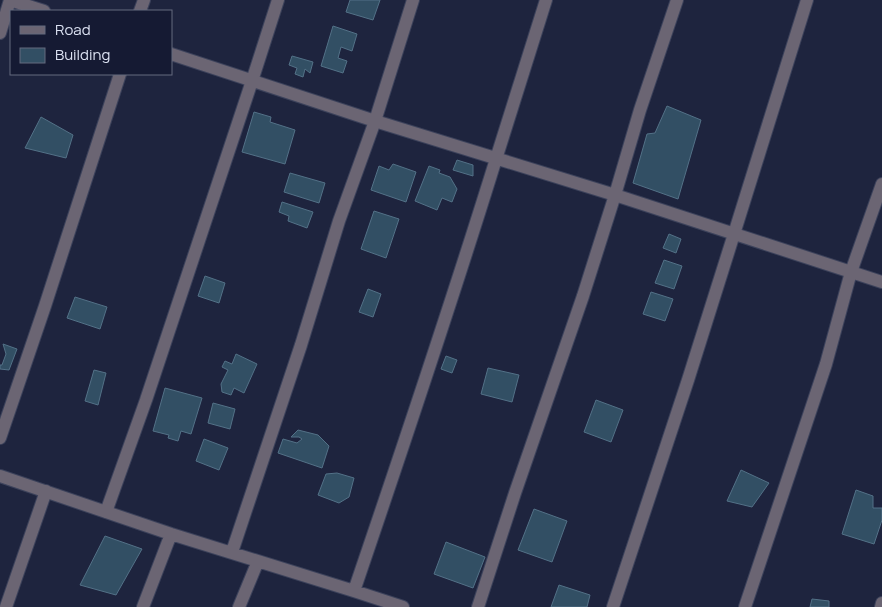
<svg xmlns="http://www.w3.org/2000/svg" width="882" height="607" font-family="Manrope,sans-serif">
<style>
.building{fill:#324f64;stroke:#537187}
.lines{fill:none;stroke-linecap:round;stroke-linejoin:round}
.minor-casing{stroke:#3c425b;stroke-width:14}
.minor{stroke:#6b6573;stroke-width:12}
</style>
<rect width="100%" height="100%" fill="#1e243e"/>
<path class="building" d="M350 0H380L373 20 346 12Z
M333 26 357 34 352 51 341 47 338 58 347 61 343 73 321 66Z
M292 56 313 62 310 73 305 69 303 77 295 74 297 68 289 65Z
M667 106 701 120 678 199 633 183 647 134 655 133Z
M254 112 271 117 270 122 295 130 285 164 242 152Z
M41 117 73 135 66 158 25 148Z
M457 160 473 165V176L453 170Z
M393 164 416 172 406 202 371 190 379 166 389 170Z
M429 166 440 170 439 173 450 177 457 189 452 202 442 198 437 210 415 201Z
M290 173 325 183 319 203 284 192Z
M282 202 313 212 307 228 288 221 289 216 279 212Z
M374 211 399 219 386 258 361 249Z
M669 234 681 239 676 253 663 248Z
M664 260 682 266 674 289 655 283Z
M205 276 225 283 219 303 198 296Z
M368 289 381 294 373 317 359 312Z
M651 292 673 299 665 321 643 314Z
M75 297 107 307 100 329 67 318Z
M3 344 17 349 9 370 0 369V365H2L6 354Z
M236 354 257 364 244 393 234 388 231 395 222 392 221 384 228 370 222 367 225 361 232 364Z
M446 356 457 360 452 373 441 369Z
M488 368 519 375 512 402 481 394Z
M94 370 106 373 98 405 85 401Z
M165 388 202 398 191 434 181 431 178 441 168 438 169 435 153 431Z
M596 400 623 410 611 442 584 432Z
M213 403 235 409 230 429 208 423Z
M298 430 318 435 329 446 322 468 278 453 283 439 297 443 302 439 299 437H291Z
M204 439 228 448 219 470 196 461Z
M741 470 769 483 752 507 727 501Z
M337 473 354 478 349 497 339 503 318 495 326 474Z
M856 490 873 496V508H882V520L874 544 842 534Z
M534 509 567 521 552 562 518 550Z
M105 536 142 549 116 595 80 585Z
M446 542 485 557 473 588 434 574Z
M559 585 590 595 587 607H551Z
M812 599 829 601V607H810Z"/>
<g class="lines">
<g class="minor-casing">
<path id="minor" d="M10 0 44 11
M140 11 144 0
M0 33 10 0
M171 54 375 121 615 195 882 282
M0 438 45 306 120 74
M0 476 171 534 354 591 403 607
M106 512 146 400 252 81 278 0
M232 552 301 345 339 221 375 121 413 0
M354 591C403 447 451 304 496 159 513 106 529 53 546 0
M6 607 46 491
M143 607 171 534
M239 607 258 561
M478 607 515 493 583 296 615 195 640 110 677 0
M613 607 688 380 734 234 807 0
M745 607 826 364 851 272 882 184
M881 607 882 603"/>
</g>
<use href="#minor" class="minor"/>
</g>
<rect x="10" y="10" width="162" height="65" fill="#151a33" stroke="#646a7f"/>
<rect x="20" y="26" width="25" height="8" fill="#6b6573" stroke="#646a7f"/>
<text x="55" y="35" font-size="15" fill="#dbe1f2">Road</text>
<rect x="20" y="48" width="25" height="15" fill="#324f64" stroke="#646a7f"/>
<text x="55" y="60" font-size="15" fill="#dbe1f2">Building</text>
</svg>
